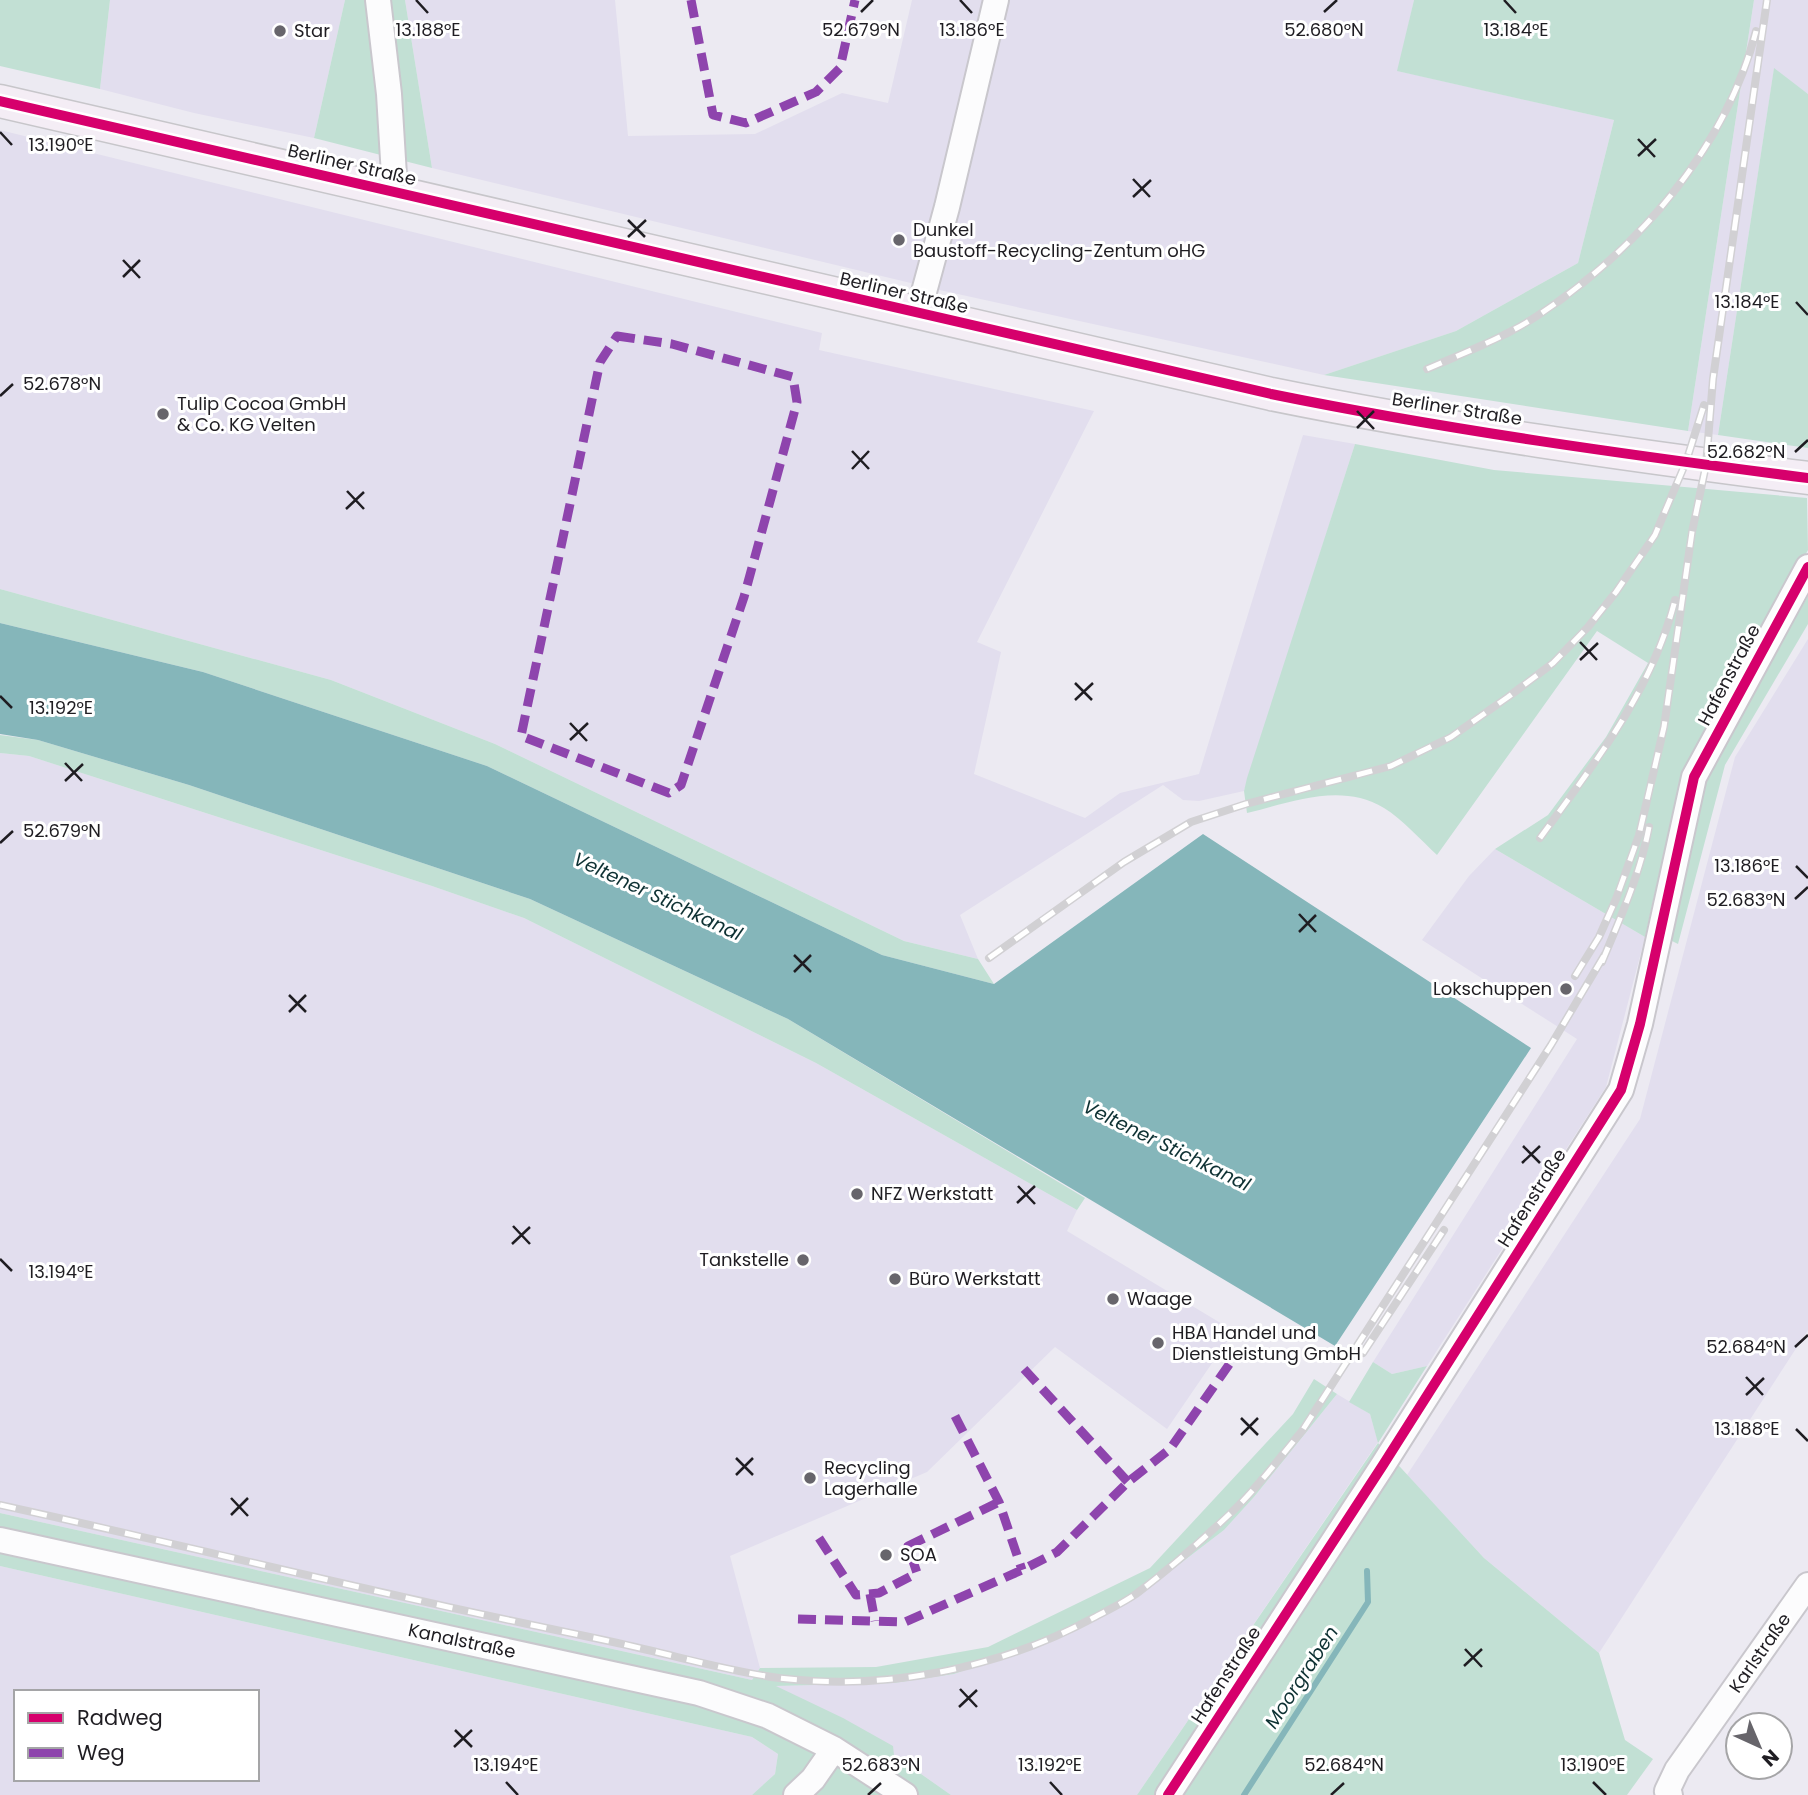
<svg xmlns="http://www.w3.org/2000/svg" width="1808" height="1795" font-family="Poppins,sans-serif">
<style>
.built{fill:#e2deee;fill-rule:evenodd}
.green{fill:#c2e0d4}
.water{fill:#85b6ba}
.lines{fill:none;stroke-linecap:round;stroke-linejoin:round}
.stream{stroke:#85b6ba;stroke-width:6}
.minor-casing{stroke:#c9c7cd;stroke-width:28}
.major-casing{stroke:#c7c6ca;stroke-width:35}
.minor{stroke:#fcfcfd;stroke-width:24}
.major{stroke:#f4edf5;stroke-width:32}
.rail-casing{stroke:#d1d0d3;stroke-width:8}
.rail{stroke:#fff;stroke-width:5;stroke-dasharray:16;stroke-linecap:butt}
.quiet{stroke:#8e44ad;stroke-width:9;stroke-dasharray:18 9;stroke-linecap:butt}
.cycleway-casing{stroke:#fff;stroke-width:15}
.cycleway{stroke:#d6006c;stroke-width:10}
.ticks{fill:none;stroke:#1f1d22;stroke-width:2.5}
.poi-dot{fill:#67656b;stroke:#fff;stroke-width:2.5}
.labels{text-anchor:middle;stroke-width:6;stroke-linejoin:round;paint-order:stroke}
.poi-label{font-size:18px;fill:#1f1d22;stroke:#fff;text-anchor:start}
.street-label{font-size:18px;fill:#1f1d22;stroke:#fff}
.water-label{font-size:19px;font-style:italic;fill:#0e3133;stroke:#fff}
.ticks-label{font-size:18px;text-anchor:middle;fill:#1f1d22;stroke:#fff;stroke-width:6;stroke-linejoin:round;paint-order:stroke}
</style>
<rect width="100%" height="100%" fill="#eceaf2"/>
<path class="built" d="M110 0H345L314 138 194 113 100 89Z
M405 0H615L628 136 755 134 842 93 888 103 912 0H1414L1398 71 1614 120 1578 263 1456 331 1324 375 944 291 432 168Z
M1754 0H1808V94L1774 69 1718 435 1688 431Z
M0 130 822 333 819 350 1094 411 977 642 1001 652 974 774 1085 818 1120 793 1199 774 1303 435 1355 444 1244 791 1199 801 1183 800 1163 785 960 915 978 959 904 941 495 744 331 680 0 589Z
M1808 639V1330L1599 1653 1484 1558 1407 1475 1640 1119 1735 757Z
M0 753 29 756 432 886 524 918 816 1063 1077 1210 1067 1231 1234 1331 1167 1429 1055 1347 927 1472 730 1556 760 1668 752 1680 0 1513Z
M1495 849 1645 937 1606 1087 1427 1366 1392 1374 1373 1362 1577 1039 1422 940 1469 876Z
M1337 1394 1370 1414 1378 1442 1137 1795H951L894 1755 775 1686 894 1683 954 1674 1071 1632 1138 1596 1224 1530 1254 1497Z
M0 1566 752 1737 778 1754 775 1774 752 1795H0ZM16 1692H257V1779H16Z"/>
<path class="green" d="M0 0H110L100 89 0 66Z
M345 0H405L432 168 314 138Z
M1414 0H1754L1688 431 1324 375 1456 331 1578 263 1614 120 1397 71Z
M1774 68 1808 94V448L1718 435Z
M1355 444 1494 470 1807 498 1808 550 1679 785 1645 937 1495 849 1548 815 1606 737 1648 663 1597 631 1437 855C1422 841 1402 819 1384 808 1341 782 1292 802 1247 813L1244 791 1247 778Z
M0 589 331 680 495 744 904 941 978 959 994 984 882 955 487 766 203 672 0 623Z
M1808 596V624L1725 765 1678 944 1668 939 1711 761Z
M0 735 38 740 189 785 530 899 788 1019 1085 1198 1077 1210 816 1063 524 918 432 886 29 756 0 753Z
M1373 1362 1392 1374 1427 1366 1378 1443 1484 1558 1599 1653 1625 1740 1653 1759 1627 1795H1137L1378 1443 1370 1414 1349 1402Z
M1314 1379 1337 1394 1254 1497 1224 1530 1138 1596 1071 1632 954 1674 894 1683 776 1686 843 1718 893 1746 894 1755 951 1795H752L775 1774 778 1754 752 1737 0 1566V1513L752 1680 760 1668 876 1667 988 1647 1150 1568 1293 1414Z"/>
<path class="water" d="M0 623 203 672 487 766 882 955 994 984 1203 834 1531 1048 1335 1346 788 1019 530 899 189 785 38 740 0 734Z"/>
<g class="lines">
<path class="stream" d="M1244 1795 1368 1602 1367 1571"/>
<g class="minor-casing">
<path id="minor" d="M378 0 389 94 395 192
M918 314 947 207 996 0
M0 1540 699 1693 768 1716 834 1749 905 1795
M796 1795 813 1779 834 1749
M1168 1795 1383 1465 1621 1090 1640 1024 1694 777 1808 567
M1670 1795 1667 1791 1677 1770 1808 1585"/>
</g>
<g class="major-casing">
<path id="major" d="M0 101 1271 394C1448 430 1629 455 1808 478"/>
</g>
<use href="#minor" class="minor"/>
<use href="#major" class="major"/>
<g class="rail-casing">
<path id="rail" d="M1427 369C1464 353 1503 338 1537 316 1637 251 1726 148 1756 31
M1540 838C1594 764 1652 691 1675 600
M989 958 1124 862 1191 822 1246 804 1391 766 1451 737 1508 697 1553 663 1588 627 1616 592 1655 535 1686 462 1704 405
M1602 962C1620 918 1640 875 1649 827
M1575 976 1599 937 1616 899 1639 835 1664 727 1692 532 1706 465 1713 379 1767 0
M1363 1353 1444 1230
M0 1505C179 1544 358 1589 537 1626 574 1634 611 1641 648 1650 691 1660 735 1672 779 1678 886 1691 998 1669 1093 1618 1108 1610 1123 1603 1136 1594 1172 1567 1206 1537 1238 1506 1261 1483 1281 1456 1302 1431L1551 1045 1605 954"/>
</g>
<use href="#rail" class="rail"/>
<path class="quiet" d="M691 0 713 115 746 123 816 92 840 68 855 0
M617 336 672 344 793 377 797 402 744 597 681 785 669 793 521 736 600 362Z
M1024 1369 1128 1482
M955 1416 999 1502 1022 1570
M819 1538 856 1595 879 1593 917 1573 908 1546 999 1502
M870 1594 875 1621
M798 1619 905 1622 1022 1570 1057 1552 1128 1482 1170 1449 1235 1356"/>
<g class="cycleway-casing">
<path id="cycleway" d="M0 101 1271 394C1448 430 1629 455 1808 478
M1168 1795 1383 1465 1621 1090 1640 1024 1694 777 1808 567"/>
</g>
<use href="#cycleway" class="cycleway"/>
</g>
<path class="ticks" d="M416 0 428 13M960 0 972 13M1504 0 1516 13M861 12 873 0M1324 12 1337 0M0 132 12 145M1638 139 1655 157M1638 156 1656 139M1133 179 1150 197M1133 197 1151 180M628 220 645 237M628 237 646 220M123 260 140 278M123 277 140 260M1796 302 1808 315M0 396 13 384M1357 411 1374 429M1357 428 1374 411M852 451 869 469M1795 452 1808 440M852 469 869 451M347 491 364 509M346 509 364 492M1580 642 1597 660M1580 660 1598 643M1075 683 1092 700M0 696 12 708M1075 700 1093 683M570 723 587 741M570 740 588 723M65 763 82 781M65 781 83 764M0 843 13 831M1796 866 1808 878M1795 899 1808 887M1299 914 1316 932M1299 932 1316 915M794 955 811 972M794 972 811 955M289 995 306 1012M289 1012 306 995M1523 1146 1540 1163M1522 1163 1540 1146M1018 1186 1035 1204M1017 1203 1035 1186M513 1226 530 1244M512 1244 530 1227M0 1259 12 1271M1795 1347 1808 1335M1746 1377 1763 1395M1746 1395 1764 1378M1241 1418 1258 1435M1796 1429 1808 1441M1241 1435 1258 1418M736 1458 753 1475M736 1475 753 1458M231 1498 248 1516M231 1515 248 1498M1465 1649 1482 1667M1464 1666 1482 1649M960 1689 977 1707M959 1707 977 1690M455 1730 472 1747M454 1747 472 1730M506 1782 518 1795M1050 1782 1062 1795M1593 1782 1606 1795M868 1795 881 1783M1331 1795 1344 1783"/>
<g class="poi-dot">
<circle cx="280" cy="31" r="7"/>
<circle cx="899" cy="240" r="7"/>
<circle cx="163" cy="414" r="7"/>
<circle cx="1566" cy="989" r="7"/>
<circle cx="857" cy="1194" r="7"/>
<circle cx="803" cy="1260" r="7"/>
<circle cx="895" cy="1279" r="7"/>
<circle cx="1113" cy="1299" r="7"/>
<circle cx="1158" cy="1343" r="7"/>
<circle cx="810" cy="1478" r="7"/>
<circle cx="886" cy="1555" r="7"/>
</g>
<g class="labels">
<g class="poi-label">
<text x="294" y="37">Star</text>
<text x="913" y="236">Dunkel<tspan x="913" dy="21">Baustoff-Recycling-Zentum oHG</tspan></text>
<text x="177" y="410">Tulip Cocoa GmbH<tspan x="177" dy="21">&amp; Co. KG Velten</tspan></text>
<text x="1552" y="995" text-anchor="end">Lokschuppen</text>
<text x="871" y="1200">NFZ Werkstatt</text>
<text x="789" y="1266" text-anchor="end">Tankstelle</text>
<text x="909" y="1285">Büro Werkstatt</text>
<text x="1127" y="1305">Waage</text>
<text x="1172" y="1339">HBA Handel und<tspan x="1172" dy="21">Dienstleistung GmbH</tspan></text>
<text x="824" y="1474">Recycling<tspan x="824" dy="21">Lagerhalle</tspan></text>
<text x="900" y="1561">SOA</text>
</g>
<g class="street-label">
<text transform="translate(352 165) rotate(13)" y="6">Berliner Straße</text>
<text transform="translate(904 293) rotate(13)" y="6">Berliner Straße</text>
<text transform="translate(1457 409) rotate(9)" y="6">Berliner Straße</text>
<text transform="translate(1729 675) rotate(-62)" y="6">Hafenstraße</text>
<text transform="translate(1532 1198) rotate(-58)" y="6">Hafenstraße</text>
<text transform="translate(462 1641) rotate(12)" y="6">Kanalstraße</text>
<text transform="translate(1760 1653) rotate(-55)" y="6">Karlstraße</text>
<text transform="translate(1226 1675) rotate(-57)" y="6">Hafenstraße</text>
</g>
<g class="water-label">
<text transform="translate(658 896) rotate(25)" y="7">Veltener Stichkanal</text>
<text transform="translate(1167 1145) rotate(26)" y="7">Veltener Stichkanal</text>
<text transform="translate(1301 1677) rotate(-57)" y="7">Moorgraben</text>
</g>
</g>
<g class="ticks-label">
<text x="861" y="36">52.679°N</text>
<text x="1324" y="36">52.680°N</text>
<text x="428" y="36">13.188°E</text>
<text x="972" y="36">13.186°E</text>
<text x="1516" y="36">13.184°E</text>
<text x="61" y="151">13.190°E</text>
<text x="1747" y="308">13.184°E</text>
<text x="62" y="390">52.678°N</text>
<text x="1746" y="458">52.682°N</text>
<text x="61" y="714">13.192°E</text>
<text x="62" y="837">52.679°N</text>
<text x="1747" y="872">13.186°E</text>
<text x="1746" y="906">52.683°N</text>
<text x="61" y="1278">13.194°E</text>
<text x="1746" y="1353">52.684°N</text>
<text x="1747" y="1435">13.188°E</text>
<text x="506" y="1771">13.194°E</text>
<text x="1050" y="1771">13.192°E</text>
<text x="1593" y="1771">13.190°E</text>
<text x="881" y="1771">52.683°N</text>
<text x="1344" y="1771">52.684°N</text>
</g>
<rect x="14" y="1690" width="245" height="91" fill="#ffffff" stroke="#a5a5a7" stroke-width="2"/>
<rect x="28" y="1713" width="35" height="10" fill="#d6006c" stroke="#a5a5a7" stroke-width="2"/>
<text x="77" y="1725" font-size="21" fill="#1f1d22">Radweg</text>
<rect x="28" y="1748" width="35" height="10" fill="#8e44ad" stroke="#a5a5a7" stroke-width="2"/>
<text x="77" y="1760" font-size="21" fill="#1f1d22">Weg</text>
<g transform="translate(1759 1746) rotate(136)"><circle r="33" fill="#ffffff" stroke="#a5a5a7" stroke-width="2"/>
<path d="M0-5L12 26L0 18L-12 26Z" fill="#67656b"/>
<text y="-10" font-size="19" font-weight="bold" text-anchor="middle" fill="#1f1d22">N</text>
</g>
</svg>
